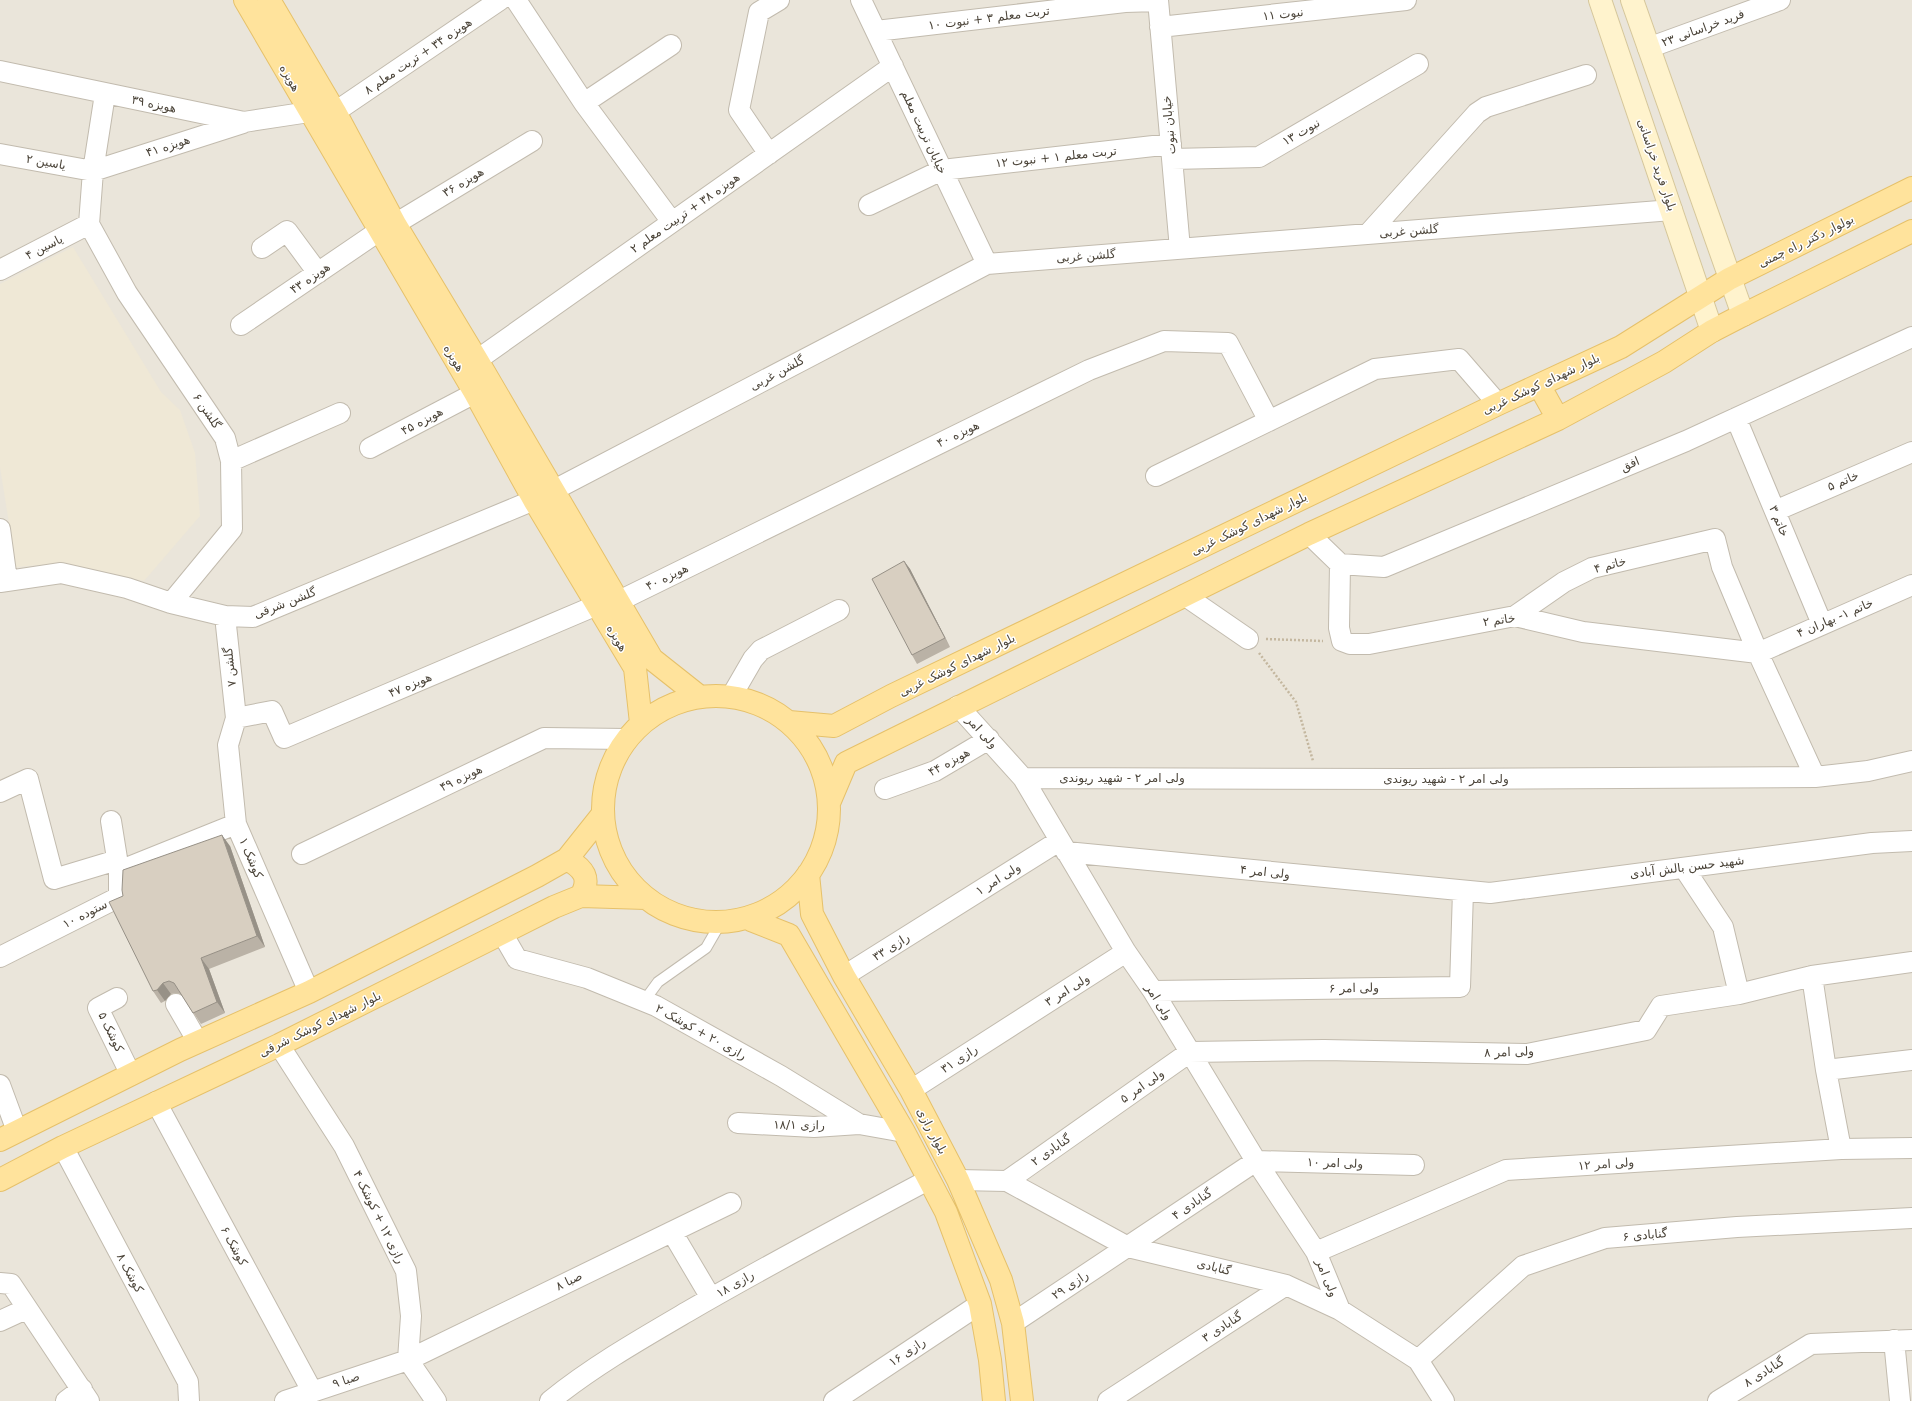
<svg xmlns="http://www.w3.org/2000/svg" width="1912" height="1401" font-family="'DejaVu Sans','Noto Naskh Arabic',sans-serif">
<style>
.residential{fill:#eae5da}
.education{fill:#efe8d6}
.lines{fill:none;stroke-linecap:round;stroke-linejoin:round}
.lane-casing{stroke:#c2bbae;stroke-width:12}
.street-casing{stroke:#c2bbae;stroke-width:22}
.secondary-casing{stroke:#d6c79b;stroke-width:24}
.primary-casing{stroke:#e6c16a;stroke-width:24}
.path{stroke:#c4b79f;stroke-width:2.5;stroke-dasharray:2 2;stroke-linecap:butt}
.lane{stroke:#fff;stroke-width:10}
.street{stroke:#fff;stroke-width:20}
.secondary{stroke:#fff3cd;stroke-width:22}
.primary{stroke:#ffe39c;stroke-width:22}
.wall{fill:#bab2a6}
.shaded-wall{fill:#979187}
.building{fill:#d8cfc1;stroke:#979187}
.labels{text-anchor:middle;stroke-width:3;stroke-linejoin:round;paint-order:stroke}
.street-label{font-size:12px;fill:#4b4439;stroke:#fff}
</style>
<rect width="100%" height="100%" fill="#f6f3ec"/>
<path class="residential" d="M0 0H1912V1401H0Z"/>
<path class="education" d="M73 247 161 392 180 410 195 453 200 516 144 581 62 563 16 567 0 467V284Z"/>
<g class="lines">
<g class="lane-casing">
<path id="lane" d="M644 1001 658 982 706 948 721 922"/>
</g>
<g class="street-casing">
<path id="street" d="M516 0 584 103 672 222
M861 0 987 264
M1158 0 1180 249
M1160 27 1406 0
M876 31 1125 2 1158 1
M1648 48 1780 0
M0 71 244 122 309 112
M584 103 671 45
M335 112 500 0
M0 154 93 171 243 123
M769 154 739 110 759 12 779 0
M1172 159 1259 157 1418 64
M869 205 942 170 1171 144
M89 224 127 293 225 438 231 461 232 529 171 603
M89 224 93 171 105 94
M395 224 532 141
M1368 234 1477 113 1486 107 1586 75
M262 248 287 231 318 273
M0 270 89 224
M241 325 379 231
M477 360 893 66
M1736 418 1822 624
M370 448 475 393
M231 461 340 413
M1156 476 1375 369 1459 359 1498 404
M554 490 987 264 1672 210
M1775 511 1912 452
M0 529 7 580
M1309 534 1340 564
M1340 564 1384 567 1686 441 1912 337
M1340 564 1339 628 1342 641 1350 644H1369L1515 616 1583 632 1758 653
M0 582 61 573 127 588 171 603 225 616 253 617 534 500
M1184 595 1248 639
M619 601 1089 370 1164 341 1228 343 1269 421
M225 616 236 718 228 745 236 824 309 992
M1515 616 1564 582 1592 568 1715 539 1722 567 1758 653 1815 777
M1758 653 1912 585
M731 697 753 659 761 650 839 610
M958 706 1023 778 1126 952 1153 991 1256 1161 1316 1252 1340 1310
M236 718 272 711 284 738 597 605
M1023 778 1414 779 1815 777 1868 771 1912 761
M885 789 935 771 989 739
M0 792 28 779 54 879 117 860
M111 821 119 871
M1066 852 1490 893 1872 843 1912 841
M302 854 544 738 627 739
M1684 868 1723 927 1739 994
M502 933 517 959 587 978 656 1006 781 1076 859 1124 904 1132
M0 957 119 897V871L236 824
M844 976 1059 841
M1153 991 1460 987 1463 891
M117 998 98 1008 131 1075
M176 1004 198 1042
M279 1045 344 1146 406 1271 411 1316 408 1360 436 1401
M1826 1070 1912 1060
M0 1085 17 1131
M911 1090 1126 952
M156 1102 312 1391
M738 1123 814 1127 859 1124
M63 1147 188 1382 189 1401
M1841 1149 1826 1070 1812 976 1912 962
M958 1180 1007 1181 1128 1247 1286 1285 1340 1310 1418 1360 1444 1401
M1007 1181 1190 1052 1324 1050 1527 1054 1646 1030 1661 1006 1739 994 1812 976
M672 1232 711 1298
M1316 1252 1506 1170 1841 1149 1912 1148
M0 1283 11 1284 89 1401
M0 1321 26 1309
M1013 1323 1256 1161 1414 1165
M1894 1340 1900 1401
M1418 1360 1523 1266 1605 1238 1737 1227 1912 1218
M66 1401 82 1389
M285 1401 408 1360 731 1203
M550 1401C592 1367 639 1340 687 1312 766 1266 847 1223 928 1180
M834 1401 980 1304
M1108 1401 1286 1285
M1718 1401 1811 1344 1912 1340"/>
</g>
<g class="secondary-casing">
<path id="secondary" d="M1600 0 1712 331
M1632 0 1743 315"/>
</g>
<g class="primary-casing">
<path id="primary" d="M245 0 475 393 534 500 635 668 641 723
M269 0 335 112 395 224 477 360 652 659 700 697
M1539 385 1558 419
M603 809a113 113 0 1 1 226 0a113 113 0 1 1-226 0Z
M789 722 834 726 891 696 1498 404 1621 347 1729 279 1912 188
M829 803 846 763 1309 534 1558 419 1664 362 1712 331 1743 315 1912 231
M567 859C584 869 591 878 581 896
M808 874 812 914 844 976 911 1090 958 1180 1001 1280 1013 1323 1022 1401
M751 920 789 935 904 1132 946 1212 980 1304 990 1360 994 1401
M0 1140 180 1050 309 992 537 876 567 859 602 815
M0 1180 63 1147 279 1045 554 907 581 896 646 898"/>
</g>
<path class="path" d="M1266 639 1323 641
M1259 653 1296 702 1313 761"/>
<use href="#lane" class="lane"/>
<use href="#street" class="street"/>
<use href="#secondary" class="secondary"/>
<use href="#primary" class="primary"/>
</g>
<path class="wall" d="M904 561 910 569 950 647 917 664 912 655Z
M230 846 265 947 209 969 225 1013 201 1024 181 994 176 993 171 994 165 1001 161 1003 153 991Z"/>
<path class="shaded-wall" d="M904 561 910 569 950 647 945 638Z
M222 835 230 846 265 947 257 936Z
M201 958 209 969 225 1013 217 1002Z
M163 983 171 994 165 1001 157 990Z"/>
<path class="building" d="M904 561 945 638 912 655 872 579Z
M222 835 257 936 201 958 217 1002 193 1013 174 983 169 981 163 983 157 990 153 991 109 902 123 896 122 890 123 870Z"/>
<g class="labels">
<g class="street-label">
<text transform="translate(1283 14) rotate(-6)" y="4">نبوت ۱۱</text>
<text transform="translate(989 18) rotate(-7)" y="4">تربت معلم ۳ + نبوت ۱۰</text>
<text transform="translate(1703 28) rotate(-20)" y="4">فرید خراسانی ۲۳</text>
<text transform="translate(418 56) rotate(-34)" y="4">هویزه ۳۴ + تربت معلم ۸</text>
<text transform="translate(290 78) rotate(60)" y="4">هویزه</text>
<text transform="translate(154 104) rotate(12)" y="4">هویزه ۳۹</text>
<text transform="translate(1169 125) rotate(-95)" y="4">خیابان نبوت</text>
<text transform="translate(924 132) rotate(65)" y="4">خیایان تربیت معلم</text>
<text transform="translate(1301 132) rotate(-30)" y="4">نبوت ۱۳</text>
<text transform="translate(168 146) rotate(-18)" y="4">هویزه ۴۱</text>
<text transform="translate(1056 157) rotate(-6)" y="4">تربت معلم ۱ + نبوت ۱۲</text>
<text transform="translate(46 162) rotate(10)" y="4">یاسین ۲</text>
<text transform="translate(1657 165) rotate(71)" y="4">بلوار فرید خراسانی</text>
<text transform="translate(463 182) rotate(-31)" y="4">هویزه ۳۶</text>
<text transform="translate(685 213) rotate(-35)" y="4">هویزه ۳۸ + تربیت معلم ۲</text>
<text transform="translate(1409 231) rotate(-4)" y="4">گلشن غربی</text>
<text transform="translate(1806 241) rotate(-26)" y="4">بولوار دکتر راه چمنی</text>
<text transform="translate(44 247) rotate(-27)" y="4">یاسین ۴</text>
<text transform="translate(1086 256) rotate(-4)" y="4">گلشن غربی</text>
<text transform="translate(310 278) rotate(-34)" y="4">هویزه ۴۳</text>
<text transform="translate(454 358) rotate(59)" y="4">هویزه</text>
<text transform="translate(777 373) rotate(-28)" y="4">گلشن غربی</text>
<text transform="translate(1541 384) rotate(-25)" y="4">بلوار شهدای کوشک غربی</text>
<text transform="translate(207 411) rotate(56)" y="4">گلشن ۶</text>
<text transform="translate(422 421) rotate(-28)" y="4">هویزه ۴۵</text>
<text transform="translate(958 434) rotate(-26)" y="4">هویزه ۴۰</text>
<text transform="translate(1630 464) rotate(-23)" y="4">افق</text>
<text transform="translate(1843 481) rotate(-23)" y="4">خاتم ۵</text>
<text transform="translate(1779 521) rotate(67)" y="4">خاتم ۳</text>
<text transform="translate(1249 524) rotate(-26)" y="4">بلوار شهدای کوشک غربی</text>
<text transform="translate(1610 565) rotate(-15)" y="4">خاتم ۴</text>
<text transform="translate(667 577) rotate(-26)" y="4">هویزه ۴۰</text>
<text transform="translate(285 603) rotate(-21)" y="4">گلشن شرقی</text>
<text transform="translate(1835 618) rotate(-23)" y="4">خاتم ۱- بهاران ۴</text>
<text transform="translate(1499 620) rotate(-8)" y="4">خاتم ۲</text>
<text transform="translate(617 638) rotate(59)" y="4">هویزه</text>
<text transform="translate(957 665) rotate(-26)" y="4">بلوار شهدای کوشک غربی</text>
<text transform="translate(230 667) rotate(-96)" y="4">گلشن ۷</text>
<text transform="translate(410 685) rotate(-23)" y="4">هویزه ۴۷</text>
<text transform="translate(982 732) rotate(47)" y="4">ولی امر</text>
<text transform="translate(949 762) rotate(-29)" y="4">هویزه ۴۴</text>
<text transform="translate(461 778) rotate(-26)" y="4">هویزه ۴۹</text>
<text x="1122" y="782">ولی امر ۲ - شهید ریوندی</text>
<text x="1446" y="783">ولی امر ۲ - شهید ریوندی</text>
<text transform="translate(251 858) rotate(67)" y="4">کوشک ۱</text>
<text transform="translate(1687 867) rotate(-7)" y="4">شهید حسن بالش آبادی</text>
<text transform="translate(1265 872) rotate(6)" y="4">ولی امر ۴</text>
<text transform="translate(998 879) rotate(-32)" y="4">ولی امر ۱</text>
<text transform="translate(85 914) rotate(-27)" y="4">ستوده ۱۰</text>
<text transform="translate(891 947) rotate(-32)" y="4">رازی ۳۳</text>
<text transform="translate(1354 988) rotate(-1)" y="4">ولی امر ۶</text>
<text transform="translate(1067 990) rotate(-32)" y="4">ولی امر ۳</text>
<text transform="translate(1159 1002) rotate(58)" y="4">ولی امر</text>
<text transform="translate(320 1024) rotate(-26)" y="4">بلوار شهدای کوشک شرقی</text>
<text transform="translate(111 1032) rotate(64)" y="4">کوشک ۵</text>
<text transform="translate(701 1032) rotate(29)" y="4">رازی ۲۰ + کوشک ۲</text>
<text transform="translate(1509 1052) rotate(-2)" y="4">ولی امر ۸</text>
<text transform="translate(959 1059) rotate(-33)" y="4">رازی ۳۱</text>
<text transform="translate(1142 1086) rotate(-35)" y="4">ولی امر ۵</text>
<text transform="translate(799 1125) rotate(1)" y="4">رازی ۱۸/۱</text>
<text transform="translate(932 1131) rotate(62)" y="4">بلوار رازی</text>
<text transform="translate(1051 1150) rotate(-35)" y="4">گنابادی ۲</text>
<text transform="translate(1335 1163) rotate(2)" y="4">ولی امر ۱۰</text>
<text transform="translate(1606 1164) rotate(-4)" y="4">ولی امر ۱۲</text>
<text transform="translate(1192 1204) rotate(-34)" y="4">گنابادی ۴</text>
<text transform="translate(379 1217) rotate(64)" y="4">رازی ۱۲ + کوشک ۴</text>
<text transform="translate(1645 1235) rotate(-5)" y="4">گنابادی ۶</text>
<text transform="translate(234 1246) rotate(62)" y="4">کوشک ۶</text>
<text transform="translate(1214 1267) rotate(14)" y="4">گنابادی</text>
<text transform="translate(130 1273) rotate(62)" y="4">کوشک ۸</text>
<text transform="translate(1327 1278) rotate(68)" y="4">ولی امر</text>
<text transform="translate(569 1281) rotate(-26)" y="4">صبا ۸</text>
<text transform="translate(735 1284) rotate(-30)" y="4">رازی ۱۸</text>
<text transform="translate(1070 1285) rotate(-34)" y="4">رازی ۲۹</text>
<text transform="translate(1222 1327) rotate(-33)" y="4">گنابادی ۳</text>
<text transform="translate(907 1352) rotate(-34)" y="4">رازی ۱۶</text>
<text transform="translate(1764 1372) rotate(-32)" y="4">گنابادی ۸</text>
<text transform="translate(346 1380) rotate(-18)" y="4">صبا ۹</text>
</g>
</g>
</svg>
